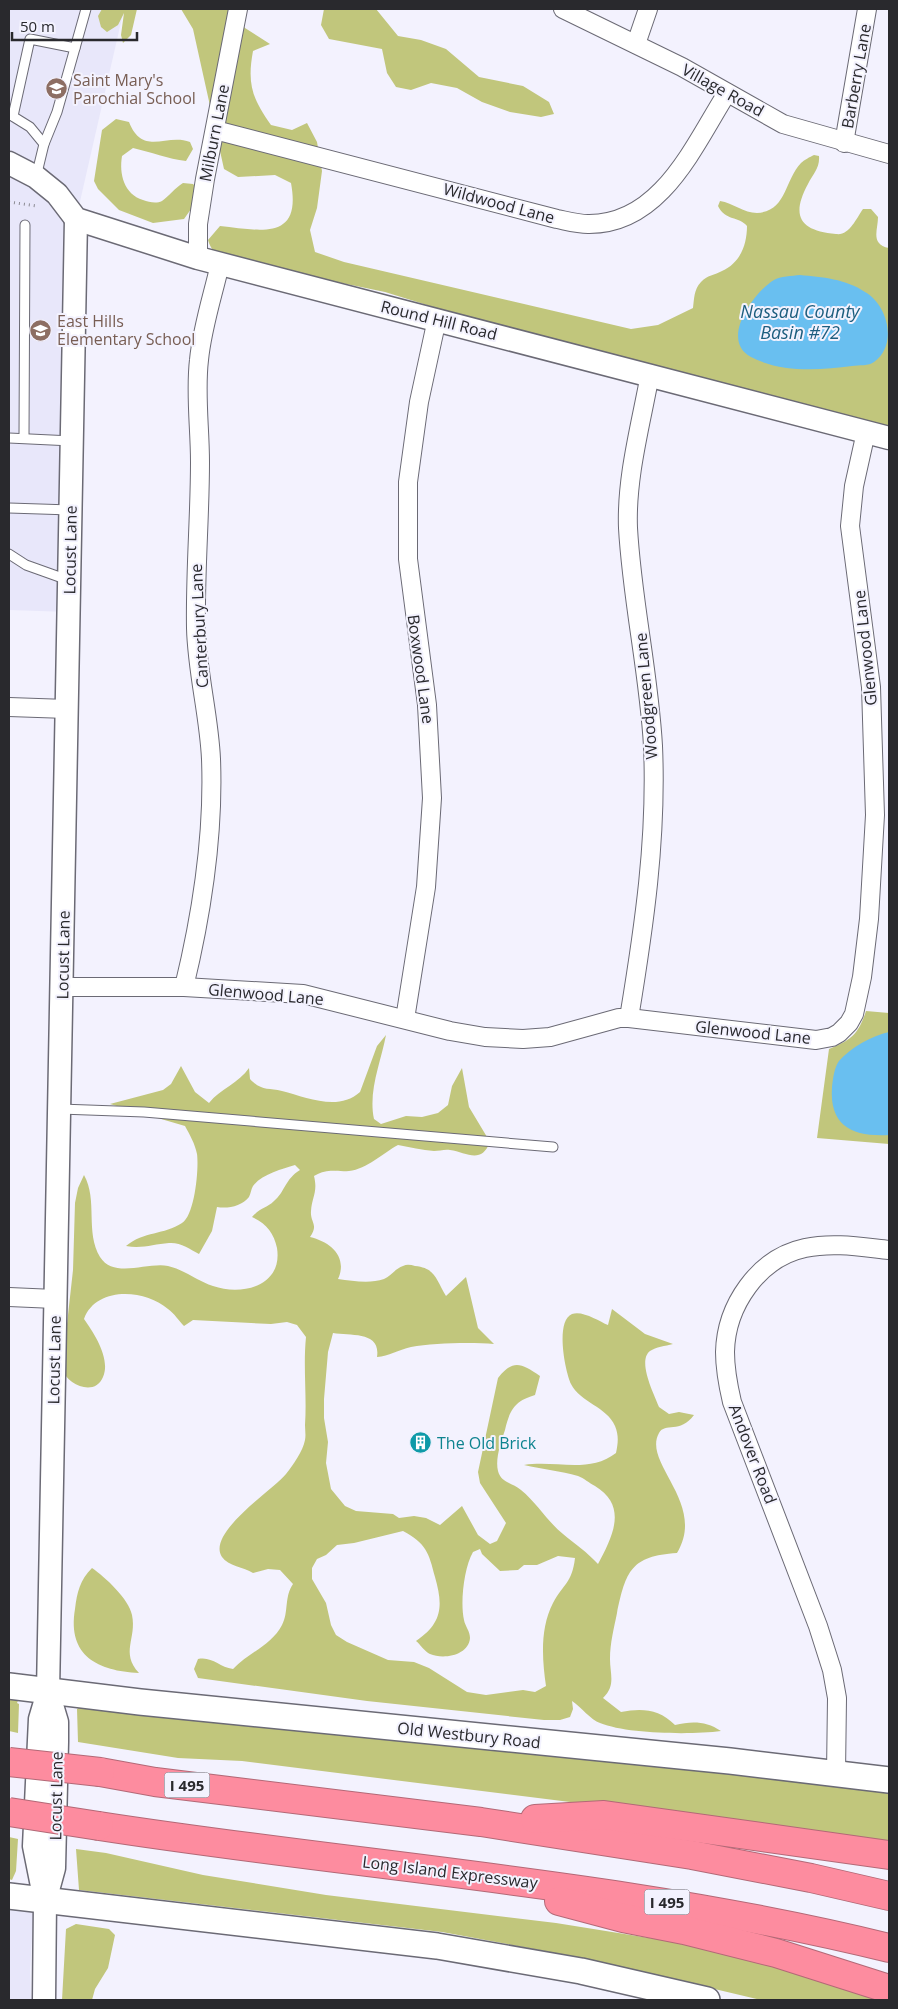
<svg xmlns="http://www.w3.org/2000/svg" width="898" height="2009" viewBox="0 0 898 2009" font-family="'Open Sans',sans-serif">
	<rect width="100%" height="100%" fill="#f3f2fe"/>
	<g fill="#e8e7fa">
		<polygon points="9,9 124,9 76,219 69,612 9,610"/>
		<polygon points="9,1904 34,1907 30,1970 31,2000 9,2000"/>
	</g>
	<g fill="#c1c67c" fill-rule="evenodd">
		<polygon points="102,9 137,9 131,35 123,43 121,35 124,13 118,25 107,32 101,27 98,16"/>
		<path d="M181,9H229L245,28L270,44L253,51C247,84 252,98 271,125L292,130L307,123L317,142L322,171L317,208L310,230L315,252L344,262L631,329L658,325L693,308C694,299 694,289 701,282C707,275 715,275 722,271C740,263 747,245 747,226C739,216 725,221 718,206L720,201C733,203 744,213 757,213C787,211 784,181 801,163C804,160 810,157 814,155L819,156C820,168 813,174 808,184C790,217 801,231 836,234C849,236 856,219 863,209H871L878,217C878,230 870,244 889,248V438L650,374L385,292L236,261C223,257 212,255 208,240L220,226C259,230 302,242 291,183L275,175L238,177L224,169L193,29Z"/>
		<polygon points="324,9 376,9 398,36 421,40 446,49 479,77 523,86 549,102 554,114 541,117 510,112 482,102 457,88 431,83 411,90 396,87 387,73 382,49 329,39 321,25"/>
		<path d="M116,119L129,122C143,157 166,133 190,142L193,149L186,161C168,159 151,152 133,148L122,156C119,174 124,194 143,200C149,202 156,204 162,201C169,196 175,188 183,183L193,184L198,189L196,202L184,219L153,223L119,210L98,189L94,181L102,130Z"/>
		<path d="M866,1011L889,1013V1144L817,1138L829,1049C851,1040 858,1035 866,1011Z"/>
		<path d="M386,1035C381,1062 368,1091 374,1119L381,1124L406,1116L422,1117L438,1113L448,1105L452,1086L462,1068L469,1107L490,1142C481,1165 466,1152 450,1150C445,1149 439,1151 434,1151C422,1150 410,1147 398,1145C383,1153 367,1169 349,1171C334,1172 329,1168 314,1176C318,1192 312,1197 311,1211C310,1223 319,1224 310,1237C331,1242 348,1257 338,1279C353,1281 370,1284 384,1279C391,1276 396,1268 403,1266C407,1264 411,1265 415,1266C436,1268 436,1280 446,1296L466,1277L478,1328L494,1344C471,1342 433,1343 411,1347C398,1350 389,1356 377,1357C381,1331 351,1336 333,1333L328,1352L324,1399V1418L328,1442L326,1463L331,1489L345,1506L356,1511L393,1514L399,1518L414,1516L426,1518L440,1525L462,1506L478,1535L490,1544L497,1541L506,1523L480,1483L478,1472L498,1378C513,1359 521,1363 540,1376L535,1395C515,1401 510,1409 505,1430C501,1442 495,1459 498,1471C501,1483 513,1483 521,1490C537,1503 547,1521 563,1534C575,1544 587,1552 598,1564C613,1536 628,1506 595,1486C589,1483 584,1478 578,1476C561,1471 542,1469 524,1465C556,1460 589,1474 616,1453C618,1443 619,1436 615,1426C607,1407 580,1402 571,1384C565,1371 555,1321 572,1314C582,1310 599,1321 608,1325L612,1309L645,1334L673,1344C665,1346 656,1347 650,1351C637,1361 654,1394 659,1407L669,1414L679,1412L694,1415C680,1434 665,1422 659,1433C642,1463 707,1503 677,1553C631,1556 626,1571 617,1613C614,1628 610,1643 610,1659C610,1674 616,1686 603,1698L621,1712C642,1708 659,1709 675,1725C692,1721 706,1721 721,1731C691,1735 627,1734 600,1723C591,1720 581,1707 572,1701L573,1709L570,1717L560,1720H544L367,1701L198,1678L194,1669L198,1659C212,1656 219,1667 233,1669C248,1653 272,1645 282,1625C289,1612 284,1597 293,1584L280,1570L268,1569L253,1573C244,1567 228,1566 222,1557C206,1533 273,1490 286,1474C293,1465 303,1451 305,1440C306,1435 305,1430 305,1425C307,1396 303,1366 306,1337L297,1325L287,1322L271,1324L193,1320L184,1326C179,1321 174,1313 168,1309C145,1289 96,1286 84,1319C94,1333 111,1359 103,1377C95,1397 67,1385 62,1369L73,1270L75,1203L78,1188L84,1175C98,1200 85,1232 100,1257C114,1279 147,1262 168,1266C185,1270 197,1281 213,1286C242,1296 283,1286 277,1248C274,1233 266,1223 252,1217C261,1207 267,1208 274,1201C285,1192 285,1179 300,1170L295,1165C282,1169 262,1174 253,1186C251,1189 251,1193 249,1197C242,1206 228,1209 217,1207L212,1231L199,1254C190,1249 180,1242 169,1243C154,1244 142,1249 126,1246C144,1231 164,1235 182,1223C195,1215 199,1168 197,1154C195,1144 190,1135 185,1126L110,1104L163,1090L171,1084L181,1066L195,1092L209,1103C220,1089 239,1083 249,1068L250,1079C261,1091 268,1088 282,1091C306,1097 338,1112 360,1092L377,1046ZM403,1531C426,1543 429,1553 435,1577C443,1605 443,1623 416,1641C420,1644 425,1652 430,1654C444,1660 469,1655 470,1638C470,1631 465,1626 464,1620C460,1603 464,1567 473,1552L480,1549L482,1554L500,1571L518,1570L524,1565H537L558,1556L575,1558C572,1583 564,1583 553,1603C540,1628 542,1659 546,1686L535,1692L523,1690L486,1695L467,1692L429,1668L414,1662L388,1660L347,1642L336,1635L331,1625L326,1603L312,1579V1568L317,1559L326,1555L337,1545L354,1543Z"/>
		<path d="M92,1568C105,1577 129,1599 132,1615C137,1639 120,1652 139,1673C98,1671 67,1656 75,1609C77,1592 80,1580 92,1568Z"/>
		<polygon points="9,1696 19,1698 17,1703 19,1704 18,1733 9,1731"/>
		<polygon points="85,1703 889,1790 889,1842 242,1761 178,1758 78,1742 77,1709"/>
		<polygon points="9,1837 18,1839 16,1871 12,1880 9,1879"/>
		<polygon points="76,1849 106,1853 203,1875 326,1895 556,1923 693,1945 834,1982 889,2000 761,2000 588,1959 442,1932 79,1890"/>
		<polygon points="76,1924 109,1929 115,1935 108,1968 95,1989 92,2000 62,2000 66,1929"/>
	</g>
	<g fill="#69bff0">
		<path d="M800,275C822,277 846,279 865,292C888,305 898,345 874,362C869,366 859,365 852,366C820,370 781,373 751,357C719,340 754,292 774,280C780,276 792,276 800,275Z"/>
		<path d="M889,1032V1135C854,1137 829,1127 832,1087C833,1079 834,1068 839,1061C851,1047 872,1036 889,1032Z"/>
	</g>
	<g fill="none" stroke-linecap="round" stroke-linejoin="round">
		<defs>
			<g id="service">
				<polyline points="9,114 30,127 44,144"/>
				<polyline points="13,116 30,39 75,48"/>
				<polyline points="36,177 44,144 57,112 86,9"/>
				<polyline points="9,438 72,441"/>
				<polyline points="24,438 25,225"/>
				<polyline points="9,508 71,510"/>
				<polyline points="9,554 26,565 68,580"/>
				<polyline points="60,1109 144,1112 553,1147"/>
			</g>
			<g id="minor">
				<polyline points="563,9 682,67 783,124 889,154"/>
				<polyline points="636,44 648,9"/>
				<path d="M215,130L557,219C567,221 578,224 588,224C661,225 694,145 727,93"/>
				<polyline points="844,143 867,9"/>
				<polyline points="198,258 198,224 205,179 238,9"/>
				<polyline points="9,707 67,709"/>
				<polyline points="63,987 184,987 303,994 450,1031 485,1037 523,1039 550,1037 619,1018 629,1018 816,1040 832,1037 839,1033 849,1023 854,1014 862,977 869,919 875,815 871,687 850,526 854,486 866,432"/>
				<path d="M184,987C202,913 214,836 211,759C209,715 197,672 196,628C195,572 200,517 200,462C200,428 195,393 199,360C202,328 213,295 220,264"/>
				<path d="M629,1018C644,927 657,839 653,746C649,673 632,601 628,528C626,477 641,424 650,374"/>
				<polyline points="405,1019 426,887 432,798 427,705 408,559 408,482 419,402 437,319"/>
				<polyline points="9,1297 55,1299"/>
				<path d="M836,1773L837,1698L832,1670L818,1626L732,1402C728,1385 725,1370 725,1352C726,1306 758,1258 805,1248C833,1242 861,1247 889,1250"/>
			</g>
			<g id="tertiary">
				<polyline points="9,163 36,177 57,194 76,219 198,258 889,438"/>
				<polyline points="45,1901 34,1846 40,1719 48,1692 76,219"/>
				<polyline points="44,2000 45,1901 54,1868 57,1742 57,1722 48,1692"/>
			</g>
			<g id="secondary">
				<polyline points="9,1686 140,1702 730,1761 889,1780"/>
				<polyline points="9,1896 437,1946 581,1971 707,2000"/>
			</g>
			<g id="motorway">
				<polyline points="100,1772 155,1782 481,1822 692,1855 811,1878 889,1896"/>
				<polyline points="535,1819 604,1815 889,1855"/>
				<path d="M99,1826C363,1867 630,1884 889,1948"/>
				<polyline points="559,1901 623,1918 684,1930 776,1953 889,1989"/>
			</g>
		</defs>
		<use href="#service" stroke="#6b6a75" stroke-width="11"/>
		<use href="#minor" stroke="#6b6a75" stroke-width="20"/>
		<use href="#tertiary" stroke="#6b6a75" stroke-width="25"/>
		<use href="#secondary" stroke="#6b6a75" stroke-width="28"/>
		<use href="#motorway" stroke="#b36977" stroke-width="30"/>
		<polyline stroke="#8b8a92" stroke-width="3" stroke-dasharray="1 4" stroke-linecap="butt" points="9,202 37,206"/>
		<use href="#service" stroke="#fff" stroke-width="9"/>
		<use href="#minor" stroke="#fff" stroke-width="18"/>
		<use href="#tertiary" stroke="#fff" stroke-width="22"/>
		<use href="#secondary" stroke="#fff" stroke-width="25"/>
		<use href="#motorway" stroke="#fd8c9f" stroke-width="28"/>
		<defs>
			<g id="motorway-bridge">
				<polyline points="9,1762 100,1772"/>
				<polyline points="9,1812 99,1826"/>
			</g>
		</defs>
		<use href="#motorway-bridge" stroke="#b36977" stroke-width="30" stroke-linecap="butt"/>
		<use href="#motorway-bridge" stroke="#fd8c9f" stroke-width="28"/>
	</g>
	<defs>
		<symbol id="school-disc" viewBox="-11 -11 22 22"><circle r="9.5" fill="#8d6e63" stroke="#f3f2fe"/><path d="M0-5L7-2L0 1L-7-2ZM-4 1L0 2.5L4 1V4Q0 6-4 4Z" fill="#fff"/></symbol>
		<symbol id="building-disc" viewBox="-11 -11 22 22"><circle r="9.5" fill="#0f9aa8" stroke="#f3f2fe"/><path d="M-4-6H4V6H1V3H-1V6H-4ZM-2.5-4.3h1.7v1.8h-1.7ZM.8-4.3h1.7v1.8H.8ZM-2.5-1h1.7V.8h-1.7ZM.8-1h1.7V.8H.8Z" fill="#fff"/></symbol>
	</defs>
	<g fill-rule="evenodd">
		<use href="#school-disc" x="44" y="76" width="25" height="25"/>
		<use href="#school-disc" x="28" y="318" width="25" height="25"/>
		<use href="#building-disc" x="408" y="1430" width="25" height="25"/>
	</g>
	<g text-anchor="middle" dominant-baseline="central" stroke-width="4" stroke-linejoin="round" paint-order="stroke">
		<g fill="#f3f2fe" stroke="#66656c" stroke-width="1">
			<rect x="164.5" y="1772.5" width="45" height="25" rx="4"/>
			<rect x="644.5" y="1889.5" width="45" height="25" rx="4"/>
		</g>
		<g font-size="15" font-weight="bold" fill="#29292d">
			<text x="187" y="1785">I 495</text>
			<text x="667" y="1902">I 495</text>
		</g>
		<g font-size="16" fill="#29292d" stroke="#f3f2fe">
			<text transform="translate(856 76) rotate(-80)">Barberry Lane</text>
			<text transform="translate(723 90) rotate(29)">Village Road</text>
			<text transform="translate(214 133) rotate(-79)">Milburn Lane</text>
			<text transform="translate(499 203) rotate(15)">Wildwood Lane</text>
			<text transform="translate(439 320) rotate(14)">Round Hill Road</text>
			<text transform="translate(70 550) rotate(-89)">Locust Lane</text>
			<text transform="translate(199 626) rotate(-93)">Canterbury Lane</text>
			<text transform="translate(865 648) rotate(-96)">Glenwood Lane</text>
			<text transform="translate(421 669) rotate(82)">Boxwood Lane</text>
			<text transform="translate(646 696) rotate(-95)">Woodgreen Lane</text>
			<text transform="translate(63 955) rotate(-89)">Locust Lane</text>
			<text transform="translate(266 994) rotate(5)">Glenwood Lane</text>
			<text transform="translate(753 1032) rotate(6)">Glenwood Lane</text>
			<text transform="translate(54 1360) rotate(-89)">Locust Lane</text>
			<text transform="translate(753 1454) rotate(69)">Andover Road</text>
			<text transform="translate(469 1735) rotate(6)">Old Westbury Road</text>
			<text transform="translate(56 1796) rotate(-89)">Locust Lane</text>
			<text transform="translate(450 1872) rotate(7)">Long Island Expressway</text>
		</g>
		<g font-size="16" fill="#785e54" stroke="#f3f2fe" text-anchor="start">
			<text x="73" y="80">Saint Mary's<tspan x="73" dy="18">Parochial School</tspan></text>
			<text x="57" y="321">East Hills<tspan x="57" dy="18">Elementary School</tspan></text>
		</g>
		<g font-size="16" fill="#0d838f" stroke="#f3f2fe" text-anchor="start">
			<text x="437" y="1443">The Old Brick</text>
		</g>
		<g font-size="18" font-style="italic" fill="#1d5e7f" stroke="#f3f2fe">
			<text x="800" y="311">Nassau County<tspan x="800" dy="21">Basin #72</tspan></text>
		</g>
	</g>
	<rect width="898" height="2009" fill="none" stroke="#29292d" stroke-width="20"/>
	<path d="M12 32v8h125v-8" fill="none" stroke="#29292d" stroke-width="2.5"/>
	<text x="20" y="32" font-size="15" fill="#29292d" stroke="#f3f2fe" stroke-width="4" paint-order="stroke">50 m</text>
</svg>
